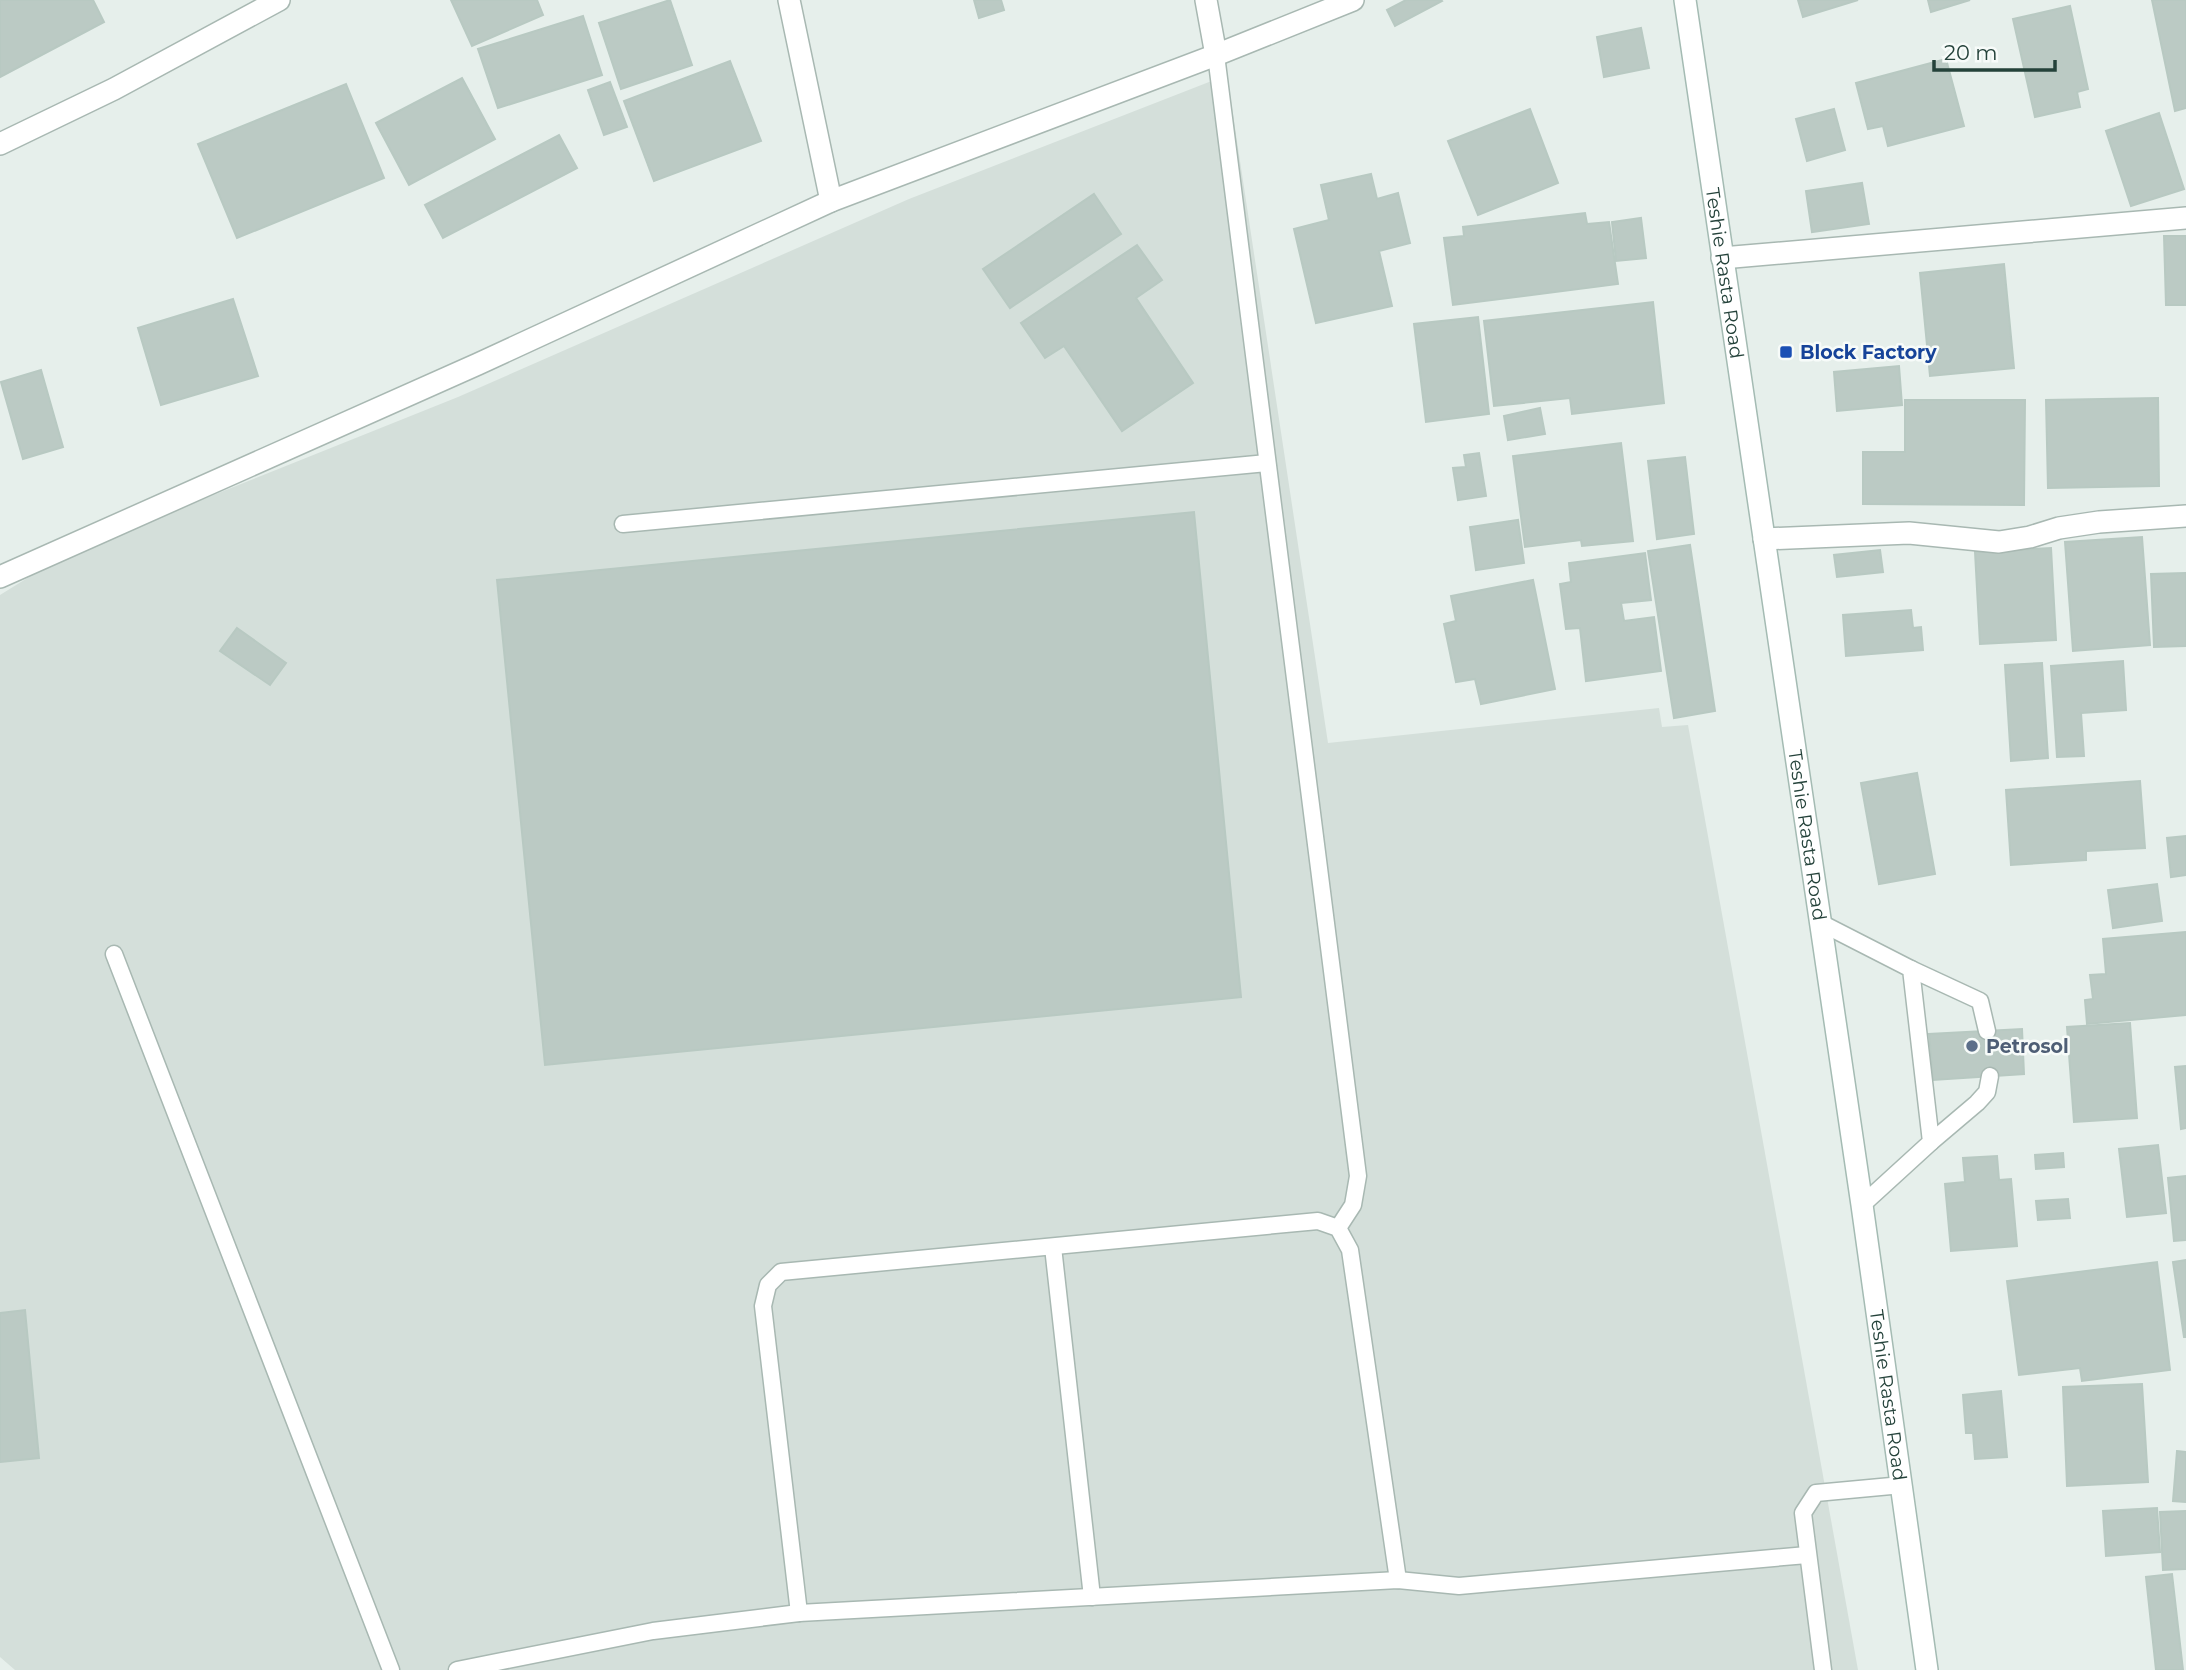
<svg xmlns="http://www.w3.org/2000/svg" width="2186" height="1670" viewBox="0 0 2186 1670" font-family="Montserrat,sans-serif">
	<rect width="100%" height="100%" fill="#e6efeb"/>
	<polygon fill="#d4dfda" points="1227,75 1328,743 1659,708 1662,727 1688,725 1858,1670 15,1670 0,1657 0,595 66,554 458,397 909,199"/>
	<g fill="#bbcac4" stroke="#b8c9c2" stroke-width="2">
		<polygon points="0,0 93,0 104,22 0,77"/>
		<polygon points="451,0 537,0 543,15 472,46"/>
		<polygon points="670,0 692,65 621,89 599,23"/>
		<polygon points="974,0 1001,0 1004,10 979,18"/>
		<polygon points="1406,0 1441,0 1442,1 1395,26 1387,10"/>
		<polygon points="1798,0 1858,0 1803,17"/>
		<polygon points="1928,0 1970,0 1931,12"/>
		<polygon points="2152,0 2186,0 2186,108 2175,111"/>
		<polygon points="2070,6 2088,89 2077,92 2080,107 2035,117 2013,19"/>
		<polygon points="583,16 602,75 498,108 478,49"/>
		<polygon points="1641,28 1649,68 1604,77 1597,37"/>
		<polygon points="1946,59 1964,126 1888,146 1883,126 1868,129 1856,83"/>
		<polygon points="730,61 761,141 654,181 624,101"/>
		<polygon points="462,78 495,139 409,185 376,123"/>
		<polygon points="610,82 627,127 604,135 588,90"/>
		<polygon points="346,84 384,178 237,238 198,144"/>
		<polygon points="1530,109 1558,183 1478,215 1448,141"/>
		<polygon points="1834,109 1845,150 1807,161 1796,119"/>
		<polygon points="2159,113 2184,189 2131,206 2106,131"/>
		<polygon points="559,135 577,168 443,238 425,205"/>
		<polygon points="1371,174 1377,199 1398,193 1410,243 1379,251 1392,306 1316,323 1294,229 1329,220 1321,185"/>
		<polygon points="1862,183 1869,224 1812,232 1806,191"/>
		<polygon points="1094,194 1121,234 1010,308 983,269"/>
		<polygon points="1585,213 1587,224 1609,222 1618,284 1453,305 1444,238 1464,236 1463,227"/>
		<polygon points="1641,218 1646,258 1616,261 1612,222"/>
		<polygon points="2164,236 2186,236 2186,305 2166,305"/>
		<polygon points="1137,245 1162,280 1136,298 1193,383 1122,431 1064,346 1045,358 1021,323"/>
		<polygon points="2004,264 2014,368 1930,376 1920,273"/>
		<polygon points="233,299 258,376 161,405 138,328"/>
		<polygon points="1653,302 1664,403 1572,414 1570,398 1494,406 1484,321"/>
		<polygon points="1478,317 1489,414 1426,422 1414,324"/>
		<polygon points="1899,366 1902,405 1837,411 1834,372"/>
		<polygon points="41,370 63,447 23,459 1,382"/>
		<polygon points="2158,398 2159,486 2048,488 2046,400"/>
		<polygon points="1905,400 2025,400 2024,505 1863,504 1863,452 1905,452"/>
		<polygon points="1540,408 1545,434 1508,440 1504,416"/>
		<polygon points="1621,443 1633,541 1582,546 1581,540 1525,547 1513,456"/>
		<polygon points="1479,453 1486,496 1458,500 1453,468 1466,467 1464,455"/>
		<polygon points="1685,457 1694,534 1657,539 1648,461"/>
		<polygon points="1194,512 1241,997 545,1065 497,580"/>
		<polygon points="1518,520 1524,563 1476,570 1470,527"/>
		<polygon points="2142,537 2150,645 2073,651 2065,542"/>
		<polygon points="1690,545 1715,711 1674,718 1648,551"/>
		<polygon points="2051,548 2056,640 1980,644 1975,552"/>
		<polygon points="1880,550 1883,572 1837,577 1834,555"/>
		<polygon points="1645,553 1651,600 1621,603 1624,621 1654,617 1661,671 1586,681 1580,628 1566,629 1560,584 1571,582 1569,563"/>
		<polygon points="2186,573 2186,646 2154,647 2151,574"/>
		<polygon points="1533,580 1555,689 1481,704 1475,679 1456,682 1444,624 1456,621 1451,596"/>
		<polygon points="1911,610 1913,628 1921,627 1923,650 1846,656 1843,615"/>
		<polygon points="237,628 286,663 270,685 220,651"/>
		<polygon points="2123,661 2126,710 2081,713 2084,756 2057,757 2051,666"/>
		<polygon points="2042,663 2048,758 2011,761 2005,665"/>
		<polygon points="1917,773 1935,874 1879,884 1861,783"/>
		<polygon points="2140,781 2145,848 2086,851 2086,860 2011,865 2006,790"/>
		<polygon points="2186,836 2186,875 2171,877 2167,838"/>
		<polygon points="2157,884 2162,921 2113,928 2108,890"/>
		<polygon points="2186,932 2186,1015 2087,1024 2085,1000 2093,999 2090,975 2106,974 2103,939"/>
		<polygon points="2130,1023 2137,1118 2074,1122 2067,1027"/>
		<polygon points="2022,1029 2024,1074 1933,1080 1929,1034"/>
		<polygon points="2186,1066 2186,1128 2181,1129 2175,1067"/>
		<polygon points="2158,1145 2166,1213 2127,1217 2119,1149"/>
		<polygon points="2063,1153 2064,1167 2036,1169 2035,1155"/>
		<polygon points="1997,1156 1999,1180 2011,1179 2017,1246 1951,1251 1945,1184 1965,1182 1963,1158"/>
		<polygon points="2186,1176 2186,1240 2174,1241 2168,1178"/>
		<polygon points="2068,1199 2070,1218 2038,1220 2036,1201"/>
		<polygon points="2186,1260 2186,1337 2184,1337 2173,1262"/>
		<polygon points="2157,1262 2170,1370 2082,1381 2080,1368 2019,1375 2007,1281"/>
		<polygon points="25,1310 39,1458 0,1462 0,1313"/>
		<polygon points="2142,1384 2148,1482 2067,1486 2063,1387"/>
		<polygon points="2001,1391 2007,1457 1975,1459 1973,1433 1966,1433 1963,1395"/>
		<polygon points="2177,1451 2186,1452 2186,1502 2173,1501"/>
		<polygon points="2157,1508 2160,1552 2106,1556 2103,1511"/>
		<polygon points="2186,1511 2186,1569 2163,1570 2160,1512"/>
		<polygon points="2172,1574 2183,1670 2156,1670 2146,1577"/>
	</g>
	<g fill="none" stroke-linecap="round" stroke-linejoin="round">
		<defs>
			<g id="lane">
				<polyline points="1216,55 1358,1176 1353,1205 1338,1228"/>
				<polyline points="623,524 1267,463"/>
				<polyline points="1821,923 1911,969 1931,1142 1862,1205"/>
				<polyline points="114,954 391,1670"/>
				<polyline points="1911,969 1980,1001 1987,1031"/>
				<polyline points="1931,1142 1977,1103 1987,1092 1990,1076"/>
				<polyline points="1053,1247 1092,1597"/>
				<polyline points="799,1613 763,1306 768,1285 781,1272 1318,1221 1338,1228 1350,1250 1398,1580"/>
				<polyline points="457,1670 653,1631 799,1613 1398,1580 1459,1586 1807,1555"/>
				<polyline points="1823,1670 1803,1513 1816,1493 1902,1485"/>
			</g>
			<g id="street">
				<polyline points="789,0 831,201"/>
				<polyline points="1206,0 1216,55"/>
				<polyline points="0,144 114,89 279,0"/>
				<polyline points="1722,258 2186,218"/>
				<polyline points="1764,539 1909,533 1999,542 2030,537 2059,528 2099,522 2186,516"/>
				<polyline points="0,577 478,364 831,201 1216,55 1353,0"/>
			</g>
			<g id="secondary">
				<path id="s1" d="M1685,0L1862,1205L1927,1670"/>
			</g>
		</defs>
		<use href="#lane" stroke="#a8b8b2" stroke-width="19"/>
		<use href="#street" stroke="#a8b8b2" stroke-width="24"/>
		<use href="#secondary" stroke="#a4bbb3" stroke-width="24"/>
		<use href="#lane" stroke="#fff" stroke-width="16"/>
		<use href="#street" stroke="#fff" stroke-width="21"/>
		<use href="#secondary" stroke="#fff" stroke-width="21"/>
	</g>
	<rect fill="#1a4fb4" stroke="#f7fbf9" stroke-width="2.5" x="1779" y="345" width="14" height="14" rx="3.5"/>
	<circle fill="#5c6f8a" stroke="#f7fbf9" stroke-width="2.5" cx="1972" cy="1046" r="7"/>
	<g text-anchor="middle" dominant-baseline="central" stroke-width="5" stroke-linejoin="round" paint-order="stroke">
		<g font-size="19" fill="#24423a" stroke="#f7fbf9">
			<text stroke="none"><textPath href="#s1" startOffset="276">Teshie Rasta Road</textPath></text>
			<text stroke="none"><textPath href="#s1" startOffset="844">Teshie Rasta Road</textPath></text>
			<text stroke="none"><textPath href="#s1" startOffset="1410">Teshie Rasta Road</textPath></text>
		</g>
		<g font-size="19" font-weight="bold" fill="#164399" stroke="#f7fbf9" text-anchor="start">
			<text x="1800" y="352">Block Factory</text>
		</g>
		<g font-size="19" font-weight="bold" fill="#4e5e75" stroke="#f7fbf9" text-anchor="start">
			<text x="1986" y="1046">Petrosol</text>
		</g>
	</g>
	<path d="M1934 60v10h121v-10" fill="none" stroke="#24423a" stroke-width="3.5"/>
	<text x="1944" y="60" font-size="21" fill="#24423a" stroke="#f7fbf9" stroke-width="5" paint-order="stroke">20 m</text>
</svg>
